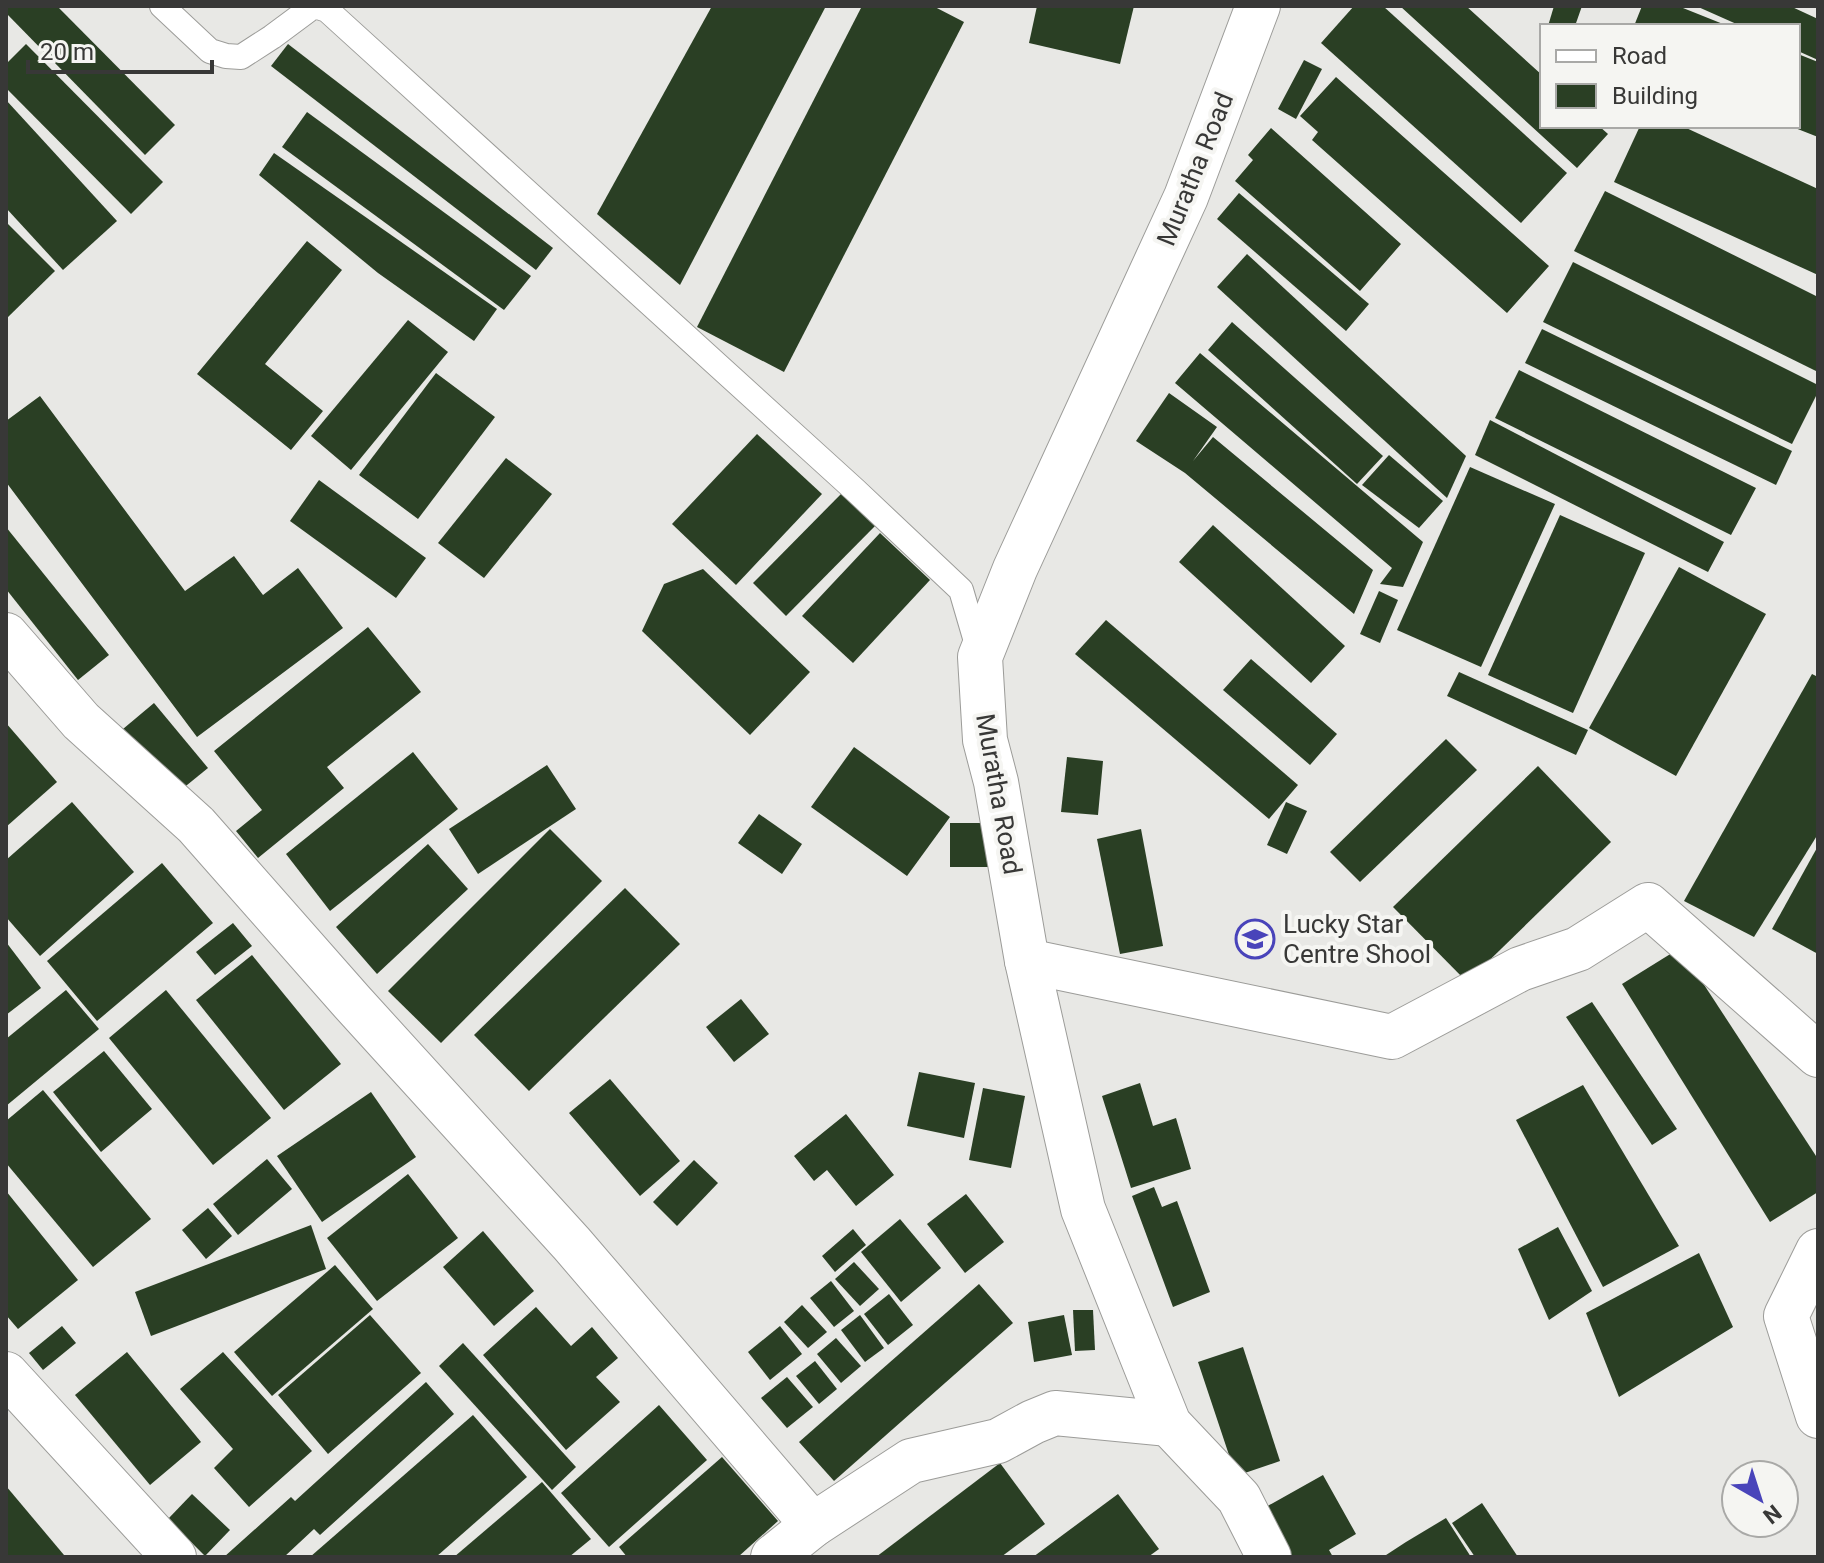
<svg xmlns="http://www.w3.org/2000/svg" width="1824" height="1563" viewBox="0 0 1824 1563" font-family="Roboto,sans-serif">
	<rect width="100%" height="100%" fill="#e8e8e5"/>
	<g fill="#2a3f24">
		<polygon points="6,6 57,6 175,125 145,155 6,13"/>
		<polygon points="712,6 826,6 680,285 597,214"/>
		<polygon points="862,6 933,6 964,22 784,372 697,327"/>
		<polygon points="1037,6 1134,6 1120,64 1029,43"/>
		<polygon points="1354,6 1383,6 1567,173 1521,223 1321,43"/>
		<polygon points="1400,6 1466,6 1542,75 1542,126 1599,126 1608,134 1577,168"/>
		<polygon points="1554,6 1582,6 1575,26 1548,26"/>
		<polygon points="1642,6 1678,6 1728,26 1634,26"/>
		<polygon points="1696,6 1790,6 1818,19 1818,60 1798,51 1798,26 1741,26"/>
		<polygon points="26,44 163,182 131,214 6,88 6,64"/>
		<polygon points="288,44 553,248 536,270 271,66"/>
		<polygon points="1798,54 1818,62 1818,137 1790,126 1798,126"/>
		<polygon points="1304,60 1322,69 1296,119 1278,109"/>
		<polygon points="1336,77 1549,266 1507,313 1312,140 1318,132 1300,116"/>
		<polygon points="6,100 117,221 63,270 6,208"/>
		<polygon points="307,112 531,276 504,310 282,147"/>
		<polygon points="1640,126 1682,126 1818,189 1818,275 1614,182"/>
		<polygon points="1271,128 1401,244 1360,291 1235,181 1253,160 1248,155"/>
		<polygon points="274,153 497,309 474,341 378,273 259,175"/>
		<polygon points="1605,191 1818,297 1818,372 1574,251"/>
		<polygon points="1239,193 1369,304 1346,331 1217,219"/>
		<polygon points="6,222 55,271 6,319"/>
		<polygon points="307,241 342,270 265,364 323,411 291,450 197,374"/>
		<polygon points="1247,254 1466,456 1447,498 1217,287"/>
		<polygon points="1573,262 1818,385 1818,392 1792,444 1543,322"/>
		<polygon points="408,320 448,352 351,470 311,436"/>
		<polygon points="1232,322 1383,456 1357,484 1208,350"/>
		<polygon points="1542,329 1792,451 1776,485 1525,363"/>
		<polygon points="1200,353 1423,542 1403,587 1380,584 1392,568 1175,383"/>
		<polygon points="1519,370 1756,488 1731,535 1495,418"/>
		<polygon points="436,373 495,417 418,519 359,475"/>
		<polygon points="1169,393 1217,427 1193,461 1213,437 1373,570 1354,614 1185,473 1136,441"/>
		<polygon points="40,396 185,591 234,556 263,595 298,568 343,628 197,737 6,482 6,421"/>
		<polygon points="1490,420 1724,542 1708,572 1475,455"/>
		<polygon points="757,434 822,494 736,585 672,524"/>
		<polygon points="1389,455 1443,501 1419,528 1362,485"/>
		<polygon points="506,458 552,494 484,578 438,543"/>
		<polygon points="1470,467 1555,504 1481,667 1397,630"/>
		<polygon points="319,480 426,558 396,598 290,521"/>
		<polygon points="842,493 876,525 786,616 753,583"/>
		<polygon points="1560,515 1645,553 1573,713 1488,675"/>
		<polygon points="1213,525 1345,646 1311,683 1179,562"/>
		<polygon points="6,527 109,655 78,680 6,589"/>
		<polygon points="880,533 930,580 853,663 802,616"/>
		<polygon points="1679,567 1766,614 1676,776 1589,728"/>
		<polygon points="703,569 810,672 750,735 642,631 664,584"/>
		<polygon points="1379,591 1398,600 1380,643 1360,634"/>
		<polygon points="1106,620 1298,785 1269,819 1075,654"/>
		<polygon points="368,627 421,692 327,767 344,788 258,858 236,831 262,810 214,751"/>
		<polygon points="1251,659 1337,734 1310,765 1223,690"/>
		<polygon points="1459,672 1588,730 1576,755 1447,696"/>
		<polygon points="1812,674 1818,677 1818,834 1754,937 1684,901"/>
		<polygon points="154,703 208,768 176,794 123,729"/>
		<polygon points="6,723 57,782 6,827"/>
		<polygon points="1446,739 1477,770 1360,882 1330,852"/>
		<polygon points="854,747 950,817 907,876 811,807"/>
		<polygon points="413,752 458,809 330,911 286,854"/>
		<polygon points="1067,757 1103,761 1098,815 1061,812"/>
		<polygon points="547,765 576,809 478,874 449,829"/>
		<polygon points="1538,766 1611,842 1467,982 1393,907"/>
		<polygon points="72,802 134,872 40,956 6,917 6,860"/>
		<polygon points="1286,802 1307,811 1287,854 1267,845"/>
		<polygon points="759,814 802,844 782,874 738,843"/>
		<polygon points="950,823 1002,823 1003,867 950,867"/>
		<polygon points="550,829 602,881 441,1043 388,991"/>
		<polygon points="1141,829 1163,946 1120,954 1097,839"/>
		<polygon points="428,844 468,889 377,974 336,927"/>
		<polygon points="1818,846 1818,954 1772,929"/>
		<polygon points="162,863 213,923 97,1021 47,961"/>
		<polygon points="625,888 680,944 529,1091 474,1035"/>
		<polygon points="233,923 252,946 215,975 196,952"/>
		<polygon points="6,942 41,988 6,1015"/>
		<polygon points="1680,948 1818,1159 1818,1192 1770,1222 1622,984"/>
		<polygon points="252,955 341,1064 284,1110 196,1000"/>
		<polygon points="66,990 99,1029 6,1106 6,1039"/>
		<polygon points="166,990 271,1118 213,1165 109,1038"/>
		<polygon points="741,999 769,1034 734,1062 706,1027"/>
		<polygon points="1592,1002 1677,1129 1652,1145 1566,1017"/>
		<polygon points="104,1051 152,1109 101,1152 53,1092"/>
		<polygon points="919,1072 975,1083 964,1138 907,1126"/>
		<polygon points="610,1079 680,1161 640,1196 569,1113"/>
		<polygon points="1140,1083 1153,1126 1176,1118 1191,1169 1131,1188 1102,1096"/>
		<polygon points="1583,1085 1679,1246 1603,1287 1516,1120"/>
		<polygon points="983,1088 1025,1096 1011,1168 969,1160"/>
		<polygon points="43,1090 151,1219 93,1267 6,1163 6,1121"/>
		<polygon points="371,1092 416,1157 322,1222 277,1156"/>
		<polygon points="846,1114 894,1175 856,1206 827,1170 814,1181 794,1156"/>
		<polygon points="267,1159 292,1189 238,1235 213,1204"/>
		<polygon points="694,1160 718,1183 677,1226 653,1202"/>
		<polygon points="408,1174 458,1238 377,1301 327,1238"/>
		<polygon points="1154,1187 1162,1207 1177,1201 1210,1292 1173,1307 1132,1196"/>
		<polygon points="6,1191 78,1280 18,1329 6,1315"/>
		<polygon points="966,1194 1004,1242 965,1273 927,1224"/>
		<polygon points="208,1208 232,1236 206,1259 182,1230"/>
		<polygon points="900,1219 941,1268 901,1302 861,1252"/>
		<polygon points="311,1225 326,1269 151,1336 135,1292"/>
		<polygon points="1558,1227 1592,1291 1549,1320 1518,1249"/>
		<polygon points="853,1229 866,1245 835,1272 822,1256"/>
		<polygon points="483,1231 534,1291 494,1326 443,1267"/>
		<polygon points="1699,1253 1733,1327 1619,1397 1586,1313"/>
		<polygon points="854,1262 879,1289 860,1306 835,1279"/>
		<polygon points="335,1265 373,1309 272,1396 234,1352"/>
		<polygon points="831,1281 854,1311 834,1327 810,1298"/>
		<polygon points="979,1284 1013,1323 834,1481 799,1442"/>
		<polygon points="889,1294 913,1325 888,1345 864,1314"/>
		<polygon points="802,1305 827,1332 808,1348 784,1322"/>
		<polygon points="536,1307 571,1346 592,1327 618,1358 596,1377 620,1402 566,1450 483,1355"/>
		<polygon points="1073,1310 1093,1310 1095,1350 1075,1351"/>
		<polygon points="370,1315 421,1373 328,1454 278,1395"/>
		<polygon points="860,1315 884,1348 865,1362 841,1330"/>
		<polygon points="1064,1315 1072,1355 1034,1362 1028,1322"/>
		<polygon points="62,1326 76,1343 43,1370 29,1353"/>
		<polygon points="780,1326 802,1354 770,1380 748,1352"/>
		<polygon points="836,1338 861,1366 841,1383 817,1354"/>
		<polygon points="463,1343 576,1467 552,1490 439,1366"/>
		<polygon points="1243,1347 1280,1461 1236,1476 1198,1362"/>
		<polygon points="127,1352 201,1442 150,1485 75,1395"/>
		<polygon points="223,1352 312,1451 249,1507 214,1468 233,1449 180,1389"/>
		<polygon points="815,1361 837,1389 819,1404 796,1376"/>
		<polygon points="787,1377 813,1407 787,1428 761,1398"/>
		<polygon points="426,1382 454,1414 320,1535 314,1529 284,1557 224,1557 291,1497 295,1501"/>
		<polygon points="659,1405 707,1460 609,1547 561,1493"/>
		<polygon points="473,1415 527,1477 436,1557 310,1557"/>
		<polygon points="722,1457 778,1521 738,1557 627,1557 619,1547"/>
		<polygon points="1000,1463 1045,1524 1001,1557 876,1557"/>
		<polygon points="1323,1475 1356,1534 1329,1550 1333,1557 1291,1557 1264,1508"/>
		<polygon points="542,1482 591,1539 569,1557 454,1557"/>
		<polygon points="6,1486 64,1555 62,1557 9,1557 6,1554"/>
		<polygon points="192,1494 230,1530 205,1556 168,1519"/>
		<polygon points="1118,1494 1159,1549 1148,1557 1033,1557"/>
		<polygon points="1482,1503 1518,1557 1475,1557 1452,1523"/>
		<polygon points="1446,1518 1471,1557 1383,1557 1406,1542"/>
	</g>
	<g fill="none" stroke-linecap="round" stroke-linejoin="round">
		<defs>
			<polyline id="lane" points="162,6 210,51 226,56 241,57 272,37 311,8 318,7 327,10 855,490 961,590 980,655"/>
			<g id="street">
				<polyline points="1258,6 1186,197 1015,569 980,657 985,740 996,782 1027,961 1083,1209 1169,1424 1239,1498 1269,1557"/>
				<polyline points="6,635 81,721 196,825 352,1002 572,1244 813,1525"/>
				<polyline points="1027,961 1392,1037 1520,969 1578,949 1648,905 1818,1055"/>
				<polyline points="1818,1251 1786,1316 1818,1416"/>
				<polyline points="6,1374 174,1557"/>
				<polyline points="773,1557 813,1525 911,1461 998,1441 1033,1422 1055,1413 1169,1424"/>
			</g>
		</defs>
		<use href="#lane" stroke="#9c9c99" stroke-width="26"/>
		<use href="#street" stroke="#9c9c99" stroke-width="46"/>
		<use href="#lane" stroke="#fff" stroke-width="24"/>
		<use href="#street" stroke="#fff" stroke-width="44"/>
	</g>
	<defs>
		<symbol id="school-ring" viewBox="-11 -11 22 22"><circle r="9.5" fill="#f5f5f2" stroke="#4944ba" stroke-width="1.5"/><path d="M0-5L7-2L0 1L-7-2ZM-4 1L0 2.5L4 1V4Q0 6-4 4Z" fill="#4944ba"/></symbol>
	</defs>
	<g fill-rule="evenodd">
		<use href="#school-ring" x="1233" y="917" width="44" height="44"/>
	</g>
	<g text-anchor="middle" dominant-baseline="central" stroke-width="8" stroke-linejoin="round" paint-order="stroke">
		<g font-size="26" fill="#383837" stroke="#f5f5f2">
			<text transform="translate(1195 169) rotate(-68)">Muratha Road</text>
			<text transform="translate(999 794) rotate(80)">Muratha Road</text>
		</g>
		<g font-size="26" fill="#383837" stroke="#f5f5f2" text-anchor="start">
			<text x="1283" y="924">Lucky Star<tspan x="1283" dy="30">Centre Shool</tspan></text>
		</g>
	</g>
	<rect width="1824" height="1563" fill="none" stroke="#383837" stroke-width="16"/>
	<rect x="1540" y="24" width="260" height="104" fill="#f5f5f2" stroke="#a9a9a7" stroke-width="2"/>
	<rect x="1556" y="50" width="40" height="12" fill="#ffffff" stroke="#a9a9a7" stroke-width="2"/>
	<text x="1612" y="64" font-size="24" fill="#383837">Road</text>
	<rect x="1556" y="84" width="40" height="24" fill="#2a3f24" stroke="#a9a9a7" stroke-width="2"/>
	<text x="1612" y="104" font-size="24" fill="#383837">Building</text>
	<g transform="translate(1760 1499) rotate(141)"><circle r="38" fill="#f5f5f2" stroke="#a9a9a7" stroke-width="2"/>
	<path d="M0-6L14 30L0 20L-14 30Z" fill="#4944ba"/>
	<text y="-12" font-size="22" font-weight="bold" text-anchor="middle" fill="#383837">N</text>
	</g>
	<path d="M28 60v12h184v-12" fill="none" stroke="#383837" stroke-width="4"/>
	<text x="40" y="60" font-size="24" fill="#383837" stroke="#f5f5f2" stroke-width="6" paint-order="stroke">20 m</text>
</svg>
